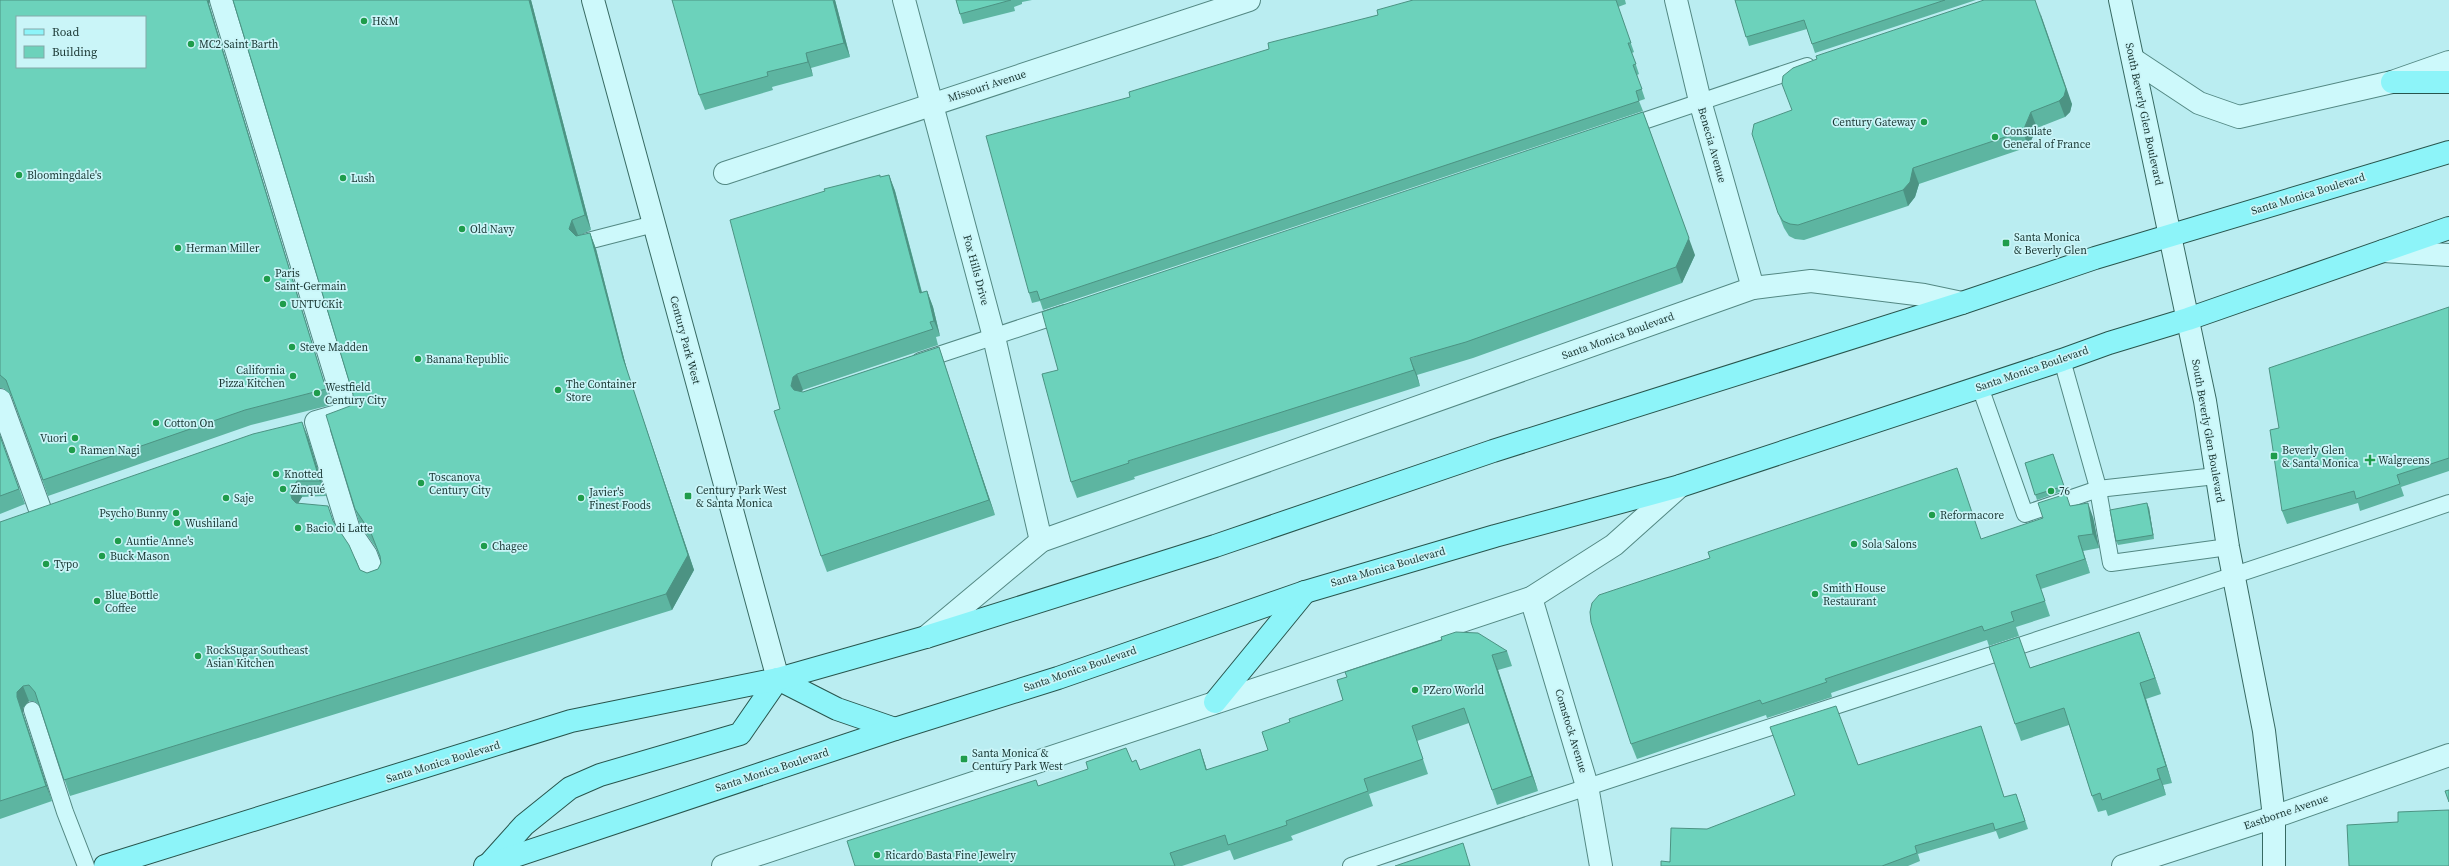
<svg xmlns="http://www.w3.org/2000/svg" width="2449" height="866" viewBox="0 0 2449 866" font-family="'Source Serif 4',serif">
	<rect width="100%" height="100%" fill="#baedf1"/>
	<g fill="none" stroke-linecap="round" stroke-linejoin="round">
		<defs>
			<g id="lane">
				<polyline points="1626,127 1807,66"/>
				<polyline points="584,242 654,224"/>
				<polyline points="2062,360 2097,484 2111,563 2228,547"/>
				<polyline points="920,361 1065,313"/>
				<polyline points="1980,387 2025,514 2098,489 2216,476"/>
				<polyline points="32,710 65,812 86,866"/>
				<path d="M1351,866C1716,742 2084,628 2449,503"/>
			</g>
			<g id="street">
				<polyline points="221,0 347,413 316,422 349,530 366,555 374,576"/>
				<polyline points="904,0 994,337 1041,541"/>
				<polyline points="1676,0 1700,101 1753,288"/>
				<polyline points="2134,60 2199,103 2239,117 2392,82 2449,62"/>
				<polyline points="725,173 1249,0"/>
				<polyline points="2383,251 2449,255"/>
				<polyline points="0,400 41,512"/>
				<polyline points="1531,598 1587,786 1601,866"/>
				<polyline points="926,637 1041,541 1753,288 1811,281 1924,295 1962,303"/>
				<polyline points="723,866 1531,598 1614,545 1680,486"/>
				<polyline points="2123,866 2274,817 2449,755"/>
			</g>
			<g id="secondary">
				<polyline points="593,0 778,679"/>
				<polyline points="2120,0 2205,401 2228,547 2264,731 2274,817 2274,866"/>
			</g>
			<g id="primary">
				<polyline points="2392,82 2449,82"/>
				<polyline points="778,679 837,709 895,729"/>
				<polyline points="1215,702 1305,592"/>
				<polyline points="489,864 524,825 570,788 600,775 740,734 778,679"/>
				<polyline points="105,866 571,721 778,679 926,637 1215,546 1493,451 1962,303 2095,258 2449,152"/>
				<polyline points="485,866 895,729 1058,678 1305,592 1495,536 1680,486 2062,360 2109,343 2188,319 2449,228"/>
			</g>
		</defs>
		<use href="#lane" stroke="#538883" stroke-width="18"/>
		<use href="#street" stroke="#538883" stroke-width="24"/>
		<use href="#secondary" stroke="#376a63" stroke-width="24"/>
		<use href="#primary" stroke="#28554d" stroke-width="24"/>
		<use href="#lane" stroke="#cdf9fb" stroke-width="16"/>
		<use href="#street" stroke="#cdf9fb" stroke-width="22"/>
		<use href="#secondary" stroke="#cdf9fb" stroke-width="22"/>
		<use href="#primary" stroke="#8df4f9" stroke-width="22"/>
	</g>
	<g fill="#5db5a1">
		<polygon points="0,0 209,4 331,405 251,425 48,496 12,396 3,388 0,388"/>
		<polygon points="233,0 531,0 591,230 578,236 590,233 596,249 628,374 694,570 672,610 70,796 40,706 34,701 29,701 23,708 23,713 52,801 0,819 0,522 308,437 326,496 302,497 298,503 334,522 360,570 367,573 378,569 381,563 380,558 376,548 360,525 355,509 350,406 353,401 353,394"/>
		<polygon points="835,0 850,57 811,68 813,76 772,87 773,90 705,110 699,95"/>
		<polygon points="956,0 1032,0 1022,2 1022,4 1014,7 1015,11 963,24 960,14"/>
		<polygon points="1413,0 1625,0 1626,4 1618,7 1634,52 1632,53 1639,74 1637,75 1645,99 1639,101 1643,111 1043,310 1040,301 1032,303 1029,293 1130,97 1378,15"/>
		<polygon points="1735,0 1976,0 1815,53 1807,29 1749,46"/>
		<polygon points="1984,0 2072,104 2070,112 2065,117 2037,128 2028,147 1919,184 1915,197 1908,206 1804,240 1795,239 1789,236 1784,228 1778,213 1792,110"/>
		<polygon points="889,175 895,191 922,292 927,291 933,307 940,336 936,337 938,345 803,390 801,392 803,392 939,347 995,515 827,572 821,556 780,409 881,177"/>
		<polygon points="1695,255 1682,283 1473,358 1417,375 1420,386 1134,477 1135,479 1077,498 1071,482"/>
		<polygon points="2449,307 2449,471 2401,487 2404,496 2360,511 2358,503 2287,524 2282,511 2279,428"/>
		<polygon points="0,436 25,504 0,514"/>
		<polygon points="2053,454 2065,490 2037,500 2025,463"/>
		<polygon points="2070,506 2093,517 2099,548 2083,551 2090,573 2041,589 2050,616 2016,627 2019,636 1989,646 1987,640 1831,693 1832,697 1767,718 1766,715 1637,759 1631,744 2043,518"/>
		<polygon points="2149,508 2154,539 2118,545 2116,541"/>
		<polygon points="2139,632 2161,694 2146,699 2172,783 2163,785 2166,795 2108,816 2106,810 2098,812 2092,796 2069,725 2021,741 2015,724 2030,668"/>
		<polygon points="1507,651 1512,666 1498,670 1538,791 1497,805 1469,723 1417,741 1428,774 1369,794 1373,806 1291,836 1293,840 1234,860 1230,850 1182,866 855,866 1038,786 1132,762 1136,760 1140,770 1200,749 1207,770 1268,750 1290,722 1343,700 1337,680"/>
		<polygon points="1984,735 2004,797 2019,802 2028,829 1999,839 1996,831 1918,854 1920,861 1908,866 1661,866 1795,795 1858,765"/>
	</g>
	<g fill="#4c9383">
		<polygon points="207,0 210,0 209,4 331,405 326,389"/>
		<polygon points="529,0 531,0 591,230 585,215"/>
		<polygon points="833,0 835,0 850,57 844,43"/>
		<polygon points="2040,12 2072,104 2070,112 2065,117 2059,101"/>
		<polygon points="806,53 811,68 813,76 808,62"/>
		<polygon points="1643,112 1695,255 1682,283 1676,267"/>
		<polygon points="2031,112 2037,128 2028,147 2023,131"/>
		<polygon points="1913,168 1919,184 1915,197 1908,206 1903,190"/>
		<polygon points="889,175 895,191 926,309 920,293"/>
		<polygon points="572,220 578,235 575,245 569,229"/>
		<polygon points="590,233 596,249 628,374 694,570 672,610 666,594 623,358"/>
		<polygon points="927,291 933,307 940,336 934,321"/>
		<polygon points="939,347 944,363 995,515 989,500"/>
		<polygon points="1410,358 1417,375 1420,386 1414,370"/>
		<polygon points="797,374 803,390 799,393 797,402 791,386 793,377"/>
		<polygon points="302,422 308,437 326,496 320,481"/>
		<polygon points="297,481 302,497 296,507 292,499 290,492"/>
		<polygon points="2088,503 2093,517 2099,548 2093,534"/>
		<polygon points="2147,503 2149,508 2154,539 2153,535"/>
		<polygon points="2078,536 2083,551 2090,573 2085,559"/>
		<polygon points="2139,632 2145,648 2161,694 2155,678"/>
		<polygon points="1492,655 1498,670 1538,791 1532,776"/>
		<polygon points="2140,683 2146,699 2172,783 2166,766"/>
		<polygon points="23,686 29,701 23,708 23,713 52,801 46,786 17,697 17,692"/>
		<polygon points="1200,749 1205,764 1211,785 1206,770"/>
		<polygon points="2157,769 2163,785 2166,795 2160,779"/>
	</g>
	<g fill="#6cd2bb" stroke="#4c9383" fill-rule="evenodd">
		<path d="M0,0H207L326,389L245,410L43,480L6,380L0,375ZM17,17H145V67H17Z"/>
		<polygon points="233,0 529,0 585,215 572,220 569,229 576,236 590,233 623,358 688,555 666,594 64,780 35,692 29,685 23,686 17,692 17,697 46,786 0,801 0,522 253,434 302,422 320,481 297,481 290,492 292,499 296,503 328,506 333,521 349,545 360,570 367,573 378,569 381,563 380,556 371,533 355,509 326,415 350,406 353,401 353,394"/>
		<polygon points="672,0 833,0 844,43 806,53 808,62 767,72 768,76 699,95"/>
		<polygon points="956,0 1011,0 960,14"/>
		<polygon points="1413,0 1616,0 1631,43 1628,43 1636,64 1633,65 1642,89 1636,91 1639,101 1040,300 1037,291 1029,293 986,136 1130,97 1129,92 1269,49 1268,43 1378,15 1377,10"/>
		<polygon points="1735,0 1945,0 1812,44 1804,20 1746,37"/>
		<polygon points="1984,0 2035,0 2066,89 2064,96 2059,101 2031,112 2023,131 1913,168 1910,182 1903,190 1798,225 1790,224 1783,221 1778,213 1752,134 1754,124 1792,110 1782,84 1783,76 1793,68 1817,59 1816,56"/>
		<polygon points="1643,112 1689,238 1676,267 1466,342 1410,358 1414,370 1128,461 1129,463 1071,482 1042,374 1058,370 1042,312"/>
		<polygon points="880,175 880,177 889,175 920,293 927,291 934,321 930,322 933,329 797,374 793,377 791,386 794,390 803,392 939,347 989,500 821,556 774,411 780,409 730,220 825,191 824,189"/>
		<polygon points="2449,307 2449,458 2397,475 2400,484 2356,499 2354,491 2282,511 2270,430 2279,428 2269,368"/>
		<polygon points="0,436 19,489 0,496"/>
		<polygon points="2053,454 2064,486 2035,495 2025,463"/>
		<polygon points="1957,468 1981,539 2043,518 2038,503 2066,494 2070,506 2088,503 2093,534 2078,536 2085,559 2036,575 2045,601 2011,612 2014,621 1984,631 1982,626 1825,679 1827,682 1762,704 1760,700 1631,744 1591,622 1590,612 1592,603 1599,595 1710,558 1708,552"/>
		<polygon points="2147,503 2153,535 2116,541 2110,510"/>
		<polygon points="1456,632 1478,633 1507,651 1492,655 1532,776 1492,790 1464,708 1412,726 1423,759 1364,779 1368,791 1286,821 1287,825 1228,845 1225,835 1170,853 1175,866 855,866 847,841 1036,780 1038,786 1088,769 1086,762 1126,748 1132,762 1136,760 1140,770 1200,749 1206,770 1268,750 1262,732 1290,722 1289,719 1343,700 1337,680 1347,677 1345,672 1442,640 1441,637"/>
		<polygon points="2139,632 2155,678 2140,683 2166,766 2157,769 2160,779 2102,800 2100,793 2092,796 2064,708 2015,724 1989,647 2019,637 2030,668"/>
		<polygon points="1836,706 1858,765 1981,726 2004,797 2016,794 2025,821 1995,830 1993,823 1915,846 1917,853 1882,866 1661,866 1661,861 1670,862 1671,828 1707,829 1795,795 1770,727"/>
		<polygon points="2449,790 2449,802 2445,791"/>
		<polygon points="2449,810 2449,866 2349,866 2347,825 2398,822 2398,812"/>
		<polygon points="1463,843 1470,866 1395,866"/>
	</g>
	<g fill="#1f9c4b" stroke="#caf5f8" stroke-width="1.5">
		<circle cx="364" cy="21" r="4"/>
		<circle cx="191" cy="44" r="4"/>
		<circle cx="1924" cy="122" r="4"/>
		<circle cx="1995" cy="137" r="4"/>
		<circle cx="19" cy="175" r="4"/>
		<circle cx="343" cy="178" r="4"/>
		<circle cx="462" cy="229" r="4"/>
		<rect x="2002" y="239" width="8" height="8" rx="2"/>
		<circle cx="178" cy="248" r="4"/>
		<circle cx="267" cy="279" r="4"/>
		<circle cx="283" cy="304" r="4"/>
		<circle cx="292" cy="347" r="4"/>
		<circle cx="418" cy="359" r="4"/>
		<circle cx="293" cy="376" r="4"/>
		<circle cx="558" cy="390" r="4"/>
		<circle cx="317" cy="393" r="4"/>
		<circle cx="156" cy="423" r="4"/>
		<circle cx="75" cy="438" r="4"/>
		<circle cx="72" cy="450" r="4"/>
		<rect x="2270" y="452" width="8" height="8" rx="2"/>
		<path d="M2368 454h4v4h4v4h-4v4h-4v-4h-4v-4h4z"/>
		<circle cx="276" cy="474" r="4"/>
		<circle cx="421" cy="483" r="4"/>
		<circle cx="283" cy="489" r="4"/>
		<circle cx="2051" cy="491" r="4"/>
		<rect x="684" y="492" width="8" height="8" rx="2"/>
		<circle cx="226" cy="498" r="4"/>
		<circle cx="581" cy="498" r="4"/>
		<circle cx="176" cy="513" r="4"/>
		<circle cx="1932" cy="515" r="4"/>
		<circle cx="177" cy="523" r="4"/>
		<circle cx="298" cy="528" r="4"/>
		<circle cx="118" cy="541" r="4"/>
		<circle cx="1854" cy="544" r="4"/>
		<circle cx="484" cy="546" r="4"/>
		<circle cx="102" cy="556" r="4"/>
		<circle cx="46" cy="564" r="4"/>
		<circle cx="1815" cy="594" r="4"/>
		<circle cx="97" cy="601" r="4"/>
		<circle cx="198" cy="656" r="4"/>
		<circle cx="1415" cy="690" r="4"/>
		<rect x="960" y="755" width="8" height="8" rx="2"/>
		<circle cx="877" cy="855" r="4"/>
	</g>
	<g text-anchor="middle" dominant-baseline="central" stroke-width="3.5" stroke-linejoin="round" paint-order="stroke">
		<g font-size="11" fill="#193632" stroke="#caf5f8" text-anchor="start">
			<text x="372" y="21">H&amp;M</text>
			<text x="199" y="44">MC2 Saint Barth</text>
			<text x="1916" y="122" text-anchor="end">Century Gateway</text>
			<text x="2003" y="131">Consulate<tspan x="2003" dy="13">General of France</tspan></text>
			<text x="27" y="175">Bloomingdale's</text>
			<text x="351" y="178">Lush</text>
			<text x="470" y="229">Old Navy</text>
			<text x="2014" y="237">Santa Monica<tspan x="2014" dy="13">&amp; Beverly Glen</tspan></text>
			<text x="186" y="248">Herman Miller</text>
			<text x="275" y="273">Paris<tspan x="275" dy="13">Saint-Germain</tspan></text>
			<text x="291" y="304">UNTUCKit</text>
			<text x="300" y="347">Steve Madden</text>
			<text x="426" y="359">Banana Republic</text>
			<text x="285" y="370" text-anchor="end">California<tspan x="285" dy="13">Pizza Kitchen</tspan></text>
			<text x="566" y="384">The Container<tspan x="566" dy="13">Store</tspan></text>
			<text x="325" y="387">Westfield<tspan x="325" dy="13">Century City</tspan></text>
			<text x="164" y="423">Cotton On</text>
			<text x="67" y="438" text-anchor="end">Vuori</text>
			<text x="80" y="450">Ramen Nagi</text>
			<text x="2282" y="450">Beverly Glen<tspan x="2282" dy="13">&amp; Santa Monica</tspan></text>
			<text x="2378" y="460">Walgreens</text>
			<text x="284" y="474">Knotted</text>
			<text x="429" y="477">Toscanova<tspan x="429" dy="13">Century City</tspan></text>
			<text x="291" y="489">Zinqué</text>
			<text x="696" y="490">Century Park West<tspan x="696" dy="13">&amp; Santa Monica</tspan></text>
			<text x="2059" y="491">76</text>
			<text x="589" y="492">Javier's<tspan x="589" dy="13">Finest Foods</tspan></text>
			<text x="234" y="498">Saje</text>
			<text x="168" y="513" text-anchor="end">Psycho Bunny</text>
			<text x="1940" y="515">Reformacore</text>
			<text x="185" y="523">Wushiland</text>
			<text x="306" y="528">Bacio di Latte</text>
			<text x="126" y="541">Auntie Anne's</text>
			<text x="1862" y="544">Sola Salons</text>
			<text x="492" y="546">Chagee</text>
			<text x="110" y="556">Buck Mason</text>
			<text x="54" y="564">Typo</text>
			<text x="1823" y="588">Smith House<tspan x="1823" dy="13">Restaurant</tspan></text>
			<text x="105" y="595">Blue Bottle<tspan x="105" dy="13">Coffee</tspan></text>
			<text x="206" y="650">RockSugar Southeast<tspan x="206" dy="13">Asian Kitchen</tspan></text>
			<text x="1423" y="690">PZero World</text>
			<text x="972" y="753">Santa Monica &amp;<tspan x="972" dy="13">Century Park West</tspan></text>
			<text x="885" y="855">Ricardo Basta Fine Jewelry</text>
		</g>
		<g font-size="11" fill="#193632" stroke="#caf5f8">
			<text transform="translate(987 86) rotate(-18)">Missouri Avenue</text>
			<text transform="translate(2144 114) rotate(78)">South Beverly Glen Boulevard</text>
			<text transform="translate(1712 145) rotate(74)">Benecia Avenue</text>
			<text transform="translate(2308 194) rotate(-17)">Santa Monica Boulevard</text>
			<text transform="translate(976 270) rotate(75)">Fox Hills Drive</text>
			<text transform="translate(1618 336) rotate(-20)">Santa Monica Boulevard</text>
			<text transform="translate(685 340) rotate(75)">Century Park West</text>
			<text transform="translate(2032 369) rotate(-19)">Santa Monica Boulevard</text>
			<text transform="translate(2208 431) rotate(80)">South Beverly Glen Boulevard</text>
			<text transform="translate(1388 567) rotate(-16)">Santa Monica Boulevard</text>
			<text transform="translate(1080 669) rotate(-19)">Santa Monica Boulevard</text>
			<text transform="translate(1571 731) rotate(73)">Comstock Avenue</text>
			<text transform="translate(443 762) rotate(-17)">Santa Monica Boulevard</text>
			<text transform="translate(772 770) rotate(-18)">Santa Monica Boulevard</text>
			<text transform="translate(2286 812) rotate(-19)">Eastborne Avenue</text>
		</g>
	</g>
	<rect x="16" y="16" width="130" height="52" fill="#caf5f8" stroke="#83a9a9"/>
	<rect x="24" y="29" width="20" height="6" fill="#8df4f9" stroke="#83a9a9"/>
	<text x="52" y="36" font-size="12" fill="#193632">Road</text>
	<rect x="24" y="46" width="20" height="12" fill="#6cd2bb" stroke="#83a9a9"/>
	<text x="52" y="56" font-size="12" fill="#193632">Building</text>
</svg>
